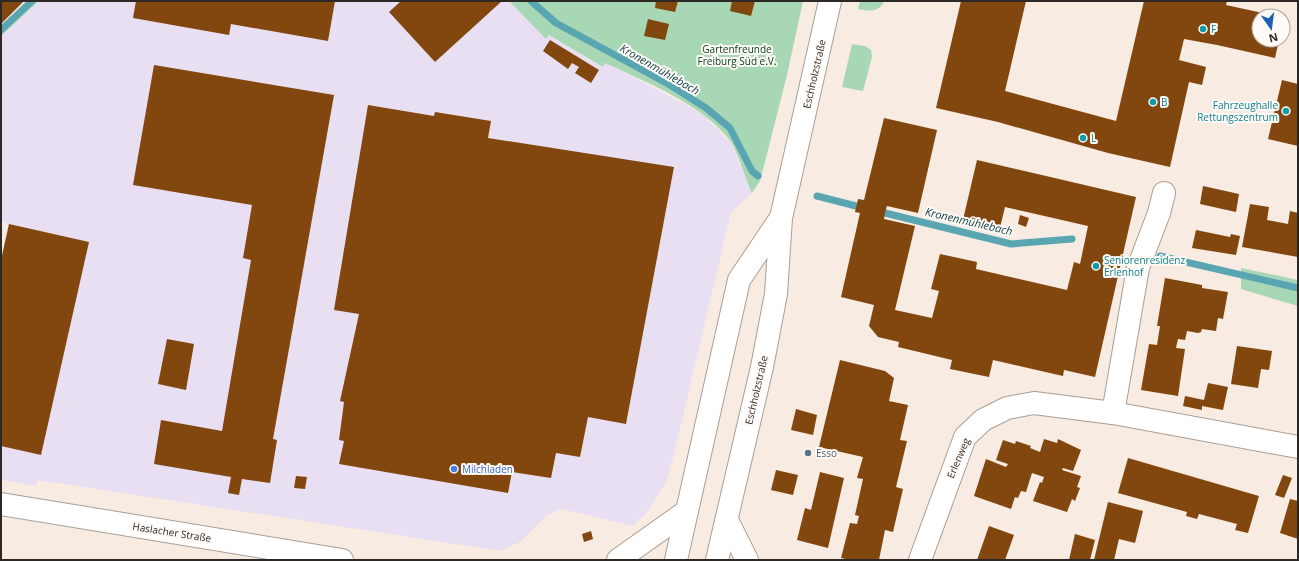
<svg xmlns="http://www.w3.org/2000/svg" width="1299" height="561" viewBox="0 0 1299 561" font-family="'Open Sans',sans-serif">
	<rect width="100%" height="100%" fill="#f7ebe2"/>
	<polygon fill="#e9dff3" points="39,1 509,1 546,38 549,35 602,67 605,63 630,75 702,114 731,143 752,193 731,212 674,454 668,478 649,510 633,526 562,509 547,515 520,542 501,551 38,480 36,486 1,480 1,260 9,224 1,221 1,36"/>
	<g fill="#a7d7b5">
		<polygon points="30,1 39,1 1,36 1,28"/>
		<path d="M509,1H803L787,75L760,181L752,193C746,180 738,153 731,142C704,105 646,82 605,63L603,67L549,35L546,39Z"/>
		<path d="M860,1H884C879,13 869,11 858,9Z"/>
		<polygon points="852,44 865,46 871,50 872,57 863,91 842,87"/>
		<polygon points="1241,268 1298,280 1298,306 1241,289"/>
	</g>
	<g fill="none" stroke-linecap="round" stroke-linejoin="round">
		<g stroke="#5aa5b2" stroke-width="7">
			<polyline points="531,1 556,23 670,85 706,108 730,128 752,171 758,176"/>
			<polyline points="1,30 32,1"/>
			<polyline points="817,196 856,206"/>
			<polyline points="885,213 1011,244 1072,239"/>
			<polyline points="1160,256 1298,288"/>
		</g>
	</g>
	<g fill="#82470e">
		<polygon points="1,1 24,1 1,24"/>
		<polygon points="136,1 335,1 328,41 231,24 229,35 133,18"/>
		<polygon points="401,1 502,1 435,62 389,12"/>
		<polygon points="656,1 678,1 675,12 655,8"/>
		<polygon points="732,1 755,1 751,16 730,11"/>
		<polygon points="961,1 1026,1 1005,91 1116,121 1144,1 1227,1 1226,5 1272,15 1259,16 1259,40 1279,40 1275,58 1217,45 1184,39 1179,60 1206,67 1202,85 1189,82 1170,167 1108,153 998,122 936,108"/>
		<polygon points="648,19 669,24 665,40 644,36"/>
		<polygon points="550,40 599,70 591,83 575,73 579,67 572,63 568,69 543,51"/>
		<polygon points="154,65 334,95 273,439 277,440 270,483 242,479 239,495 228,493 231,477 154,464 161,420 222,431 251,260 243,258 252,205 133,185"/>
		<polygon points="1282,80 1298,84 1298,146 1268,139"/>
		<polygon points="368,105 434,116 435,112 491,121 488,138 674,167 626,424 588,417 580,457 556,453 551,478 512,472 508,493 339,464 344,441 339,440 344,402 340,401 359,314 334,310"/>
		<polygon points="884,118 937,130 918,213 887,206 885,213 884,219 915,226 895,310 932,318 939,291 931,289 940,254 977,262 976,269 1067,290 1074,262 1080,264 1088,226 1005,207 999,232 962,224 977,160 1136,197 1095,377 1064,370 1063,376 993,360 989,377 950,369 952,360 898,347 899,342 878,337 869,326 874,305 841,297 860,213 855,212 858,199 864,200"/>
		<polygon points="1203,186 1239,194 1236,212 1200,204"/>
		<polygon points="1250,204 1269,207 1267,220 1288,224 1290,211 1298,213 1298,257 1242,247"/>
		<polygon points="1020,215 1029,218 1026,227 1018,224"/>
		<polygon points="9,224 89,242 41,455 1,446 1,260"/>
		<polygon points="1196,230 1230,237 1231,234 1240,236 1236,255 1192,248"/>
		<polygon points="1165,278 1202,285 1202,288 1228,292 1223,319 1218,318 1216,331 1202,329 1201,332 1198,333 1187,331 1185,340 1178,339 1176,348 1185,349 1178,396 1141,390 1149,344 1157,345 1160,326 1157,326"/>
		<polygon points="167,339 194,344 186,390 158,384"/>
		<polygon points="1237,346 1272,351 1269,370 1261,369 1258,388 1231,384"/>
		<polygon points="840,360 885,371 894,378 889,401 908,405 900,440 907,441 896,487 903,489 893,532 885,530 879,560 850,560 841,558 850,523 857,524 859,516 855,515 863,479 857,478 863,457 819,447"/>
		<polygon points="1208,383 1228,387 1223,410 1202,406 1202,410 1183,406 1185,396 1204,400"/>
		<polygon points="796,409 817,415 813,435 791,430"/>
		<polygon points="1044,439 1057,443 1058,439 1081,450 1073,471 1063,468 1062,470 1081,476 1077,487 1080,488 1075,501 1072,499 1067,512 1033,501 1040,482 1042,483 1044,477 1032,473 1026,492 1021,491 1018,498 1015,497 1011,509 974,496 986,459 1006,467 1008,464 996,460 1003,440 1015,444 1016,441 1031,446 1030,448 1040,452"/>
		<polygon points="1128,458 1259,496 1248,533 1235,530 1237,524 1199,514 1197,519 1186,516 1187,512 1118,493"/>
		<polygon points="776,470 798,475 793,495 771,490"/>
		<polygon points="820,472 844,478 828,548 797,540 805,508 811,510"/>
		<polygon points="1283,475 1292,478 1284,498 1275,495"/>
		<polygon points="296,476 307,477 305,489 294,488"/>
		<polygon points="1290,499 1298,501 1298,539 1280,533"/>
		<polygon points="1108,502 1143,511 1135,543 1119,539 1114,560 1094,560"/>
		<polygon points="989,526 1014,535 1005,560 977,560"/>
		<polygon points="591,531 593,539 584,542 582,534"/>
		<polygon points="1075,534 1095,540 1090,560 1069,560"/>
	</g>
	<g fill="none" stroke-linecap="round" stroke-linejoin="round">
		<defs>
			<g id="minor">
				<polyline points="1113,413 1138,268 1159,213 1164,193"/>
				<polyline points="1,504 342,560"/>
				<polyline points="618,560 687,511"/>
				<polyline points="920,560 965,437 983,420 1007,408 1034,403 1113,413 1298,447"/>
			</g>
			<polyline id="tertiary" points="727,520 747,560"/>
			<g id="secondary">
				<polyline points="676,560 739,280 780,219"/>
				<polyline points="717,560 762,367 776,294 781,218 830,1"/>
			</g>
		</defs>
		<use href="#minor" stroke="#a99e95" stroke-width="24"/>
		<use href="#tertiary" stroke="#a99e95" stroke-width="24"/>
		<use href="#secondary" stroke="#a99e95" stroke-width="24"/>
		<use href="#minor" stroke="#fff" stroke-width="22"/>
		<use href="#tertiary" stroke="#fff" stroke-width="22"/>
		<use href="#secondary" stroke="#fff" stroke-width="22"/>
	</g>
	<g fill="#0f9aa8" stroke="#fffaf6" stroke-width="1.5">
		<circle cx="1203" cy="29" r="4"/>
		<circle cx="1153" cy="102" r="4"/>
		<circle cx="1286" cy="111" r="4"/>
		<circle cx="1083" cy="138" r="4"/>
		<circle cx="1096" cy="266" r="4"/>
	</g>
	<circle fill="#5c6f8a" stroke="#fffaf6" stroke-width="1.5" cx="808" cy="453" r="4"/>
	<circle fill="#3f7fe0" stroke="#fffaf6" stroke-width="1.5" cx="454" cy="469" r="4"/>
	<g text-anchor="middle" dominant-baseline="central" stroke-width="4" stroke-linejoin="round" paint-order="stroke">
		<g font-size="10" fill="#0d838f" stroke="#fffaf6" text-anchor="start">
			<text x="1211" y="29">F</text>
			<text x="1161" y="102">B</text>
			<text x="1278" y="105" text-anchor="end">Fahrzeughalle<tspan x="1278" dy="12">Rettungszentrum</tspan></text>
			<text x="1091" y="138">L</text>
			<text x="1104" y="260">Seniorenresidenz<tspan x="1104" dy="12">Erlenhof</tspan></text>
		</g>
		<g font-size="10" fill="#054122" stroke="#fffaf6">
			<text x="737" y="49">Gartenfreunde<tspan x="737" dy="12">Freiburg Süd e.V.</tspan></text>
		</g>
		<g font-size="10" fill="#2d2825" stroke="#fffaf6">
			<text transform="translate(814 74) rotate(-77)">Eschholzstraße</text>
			<text transform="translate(756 390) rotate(-77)">Eschholzstraße</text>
			<text transform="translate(958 458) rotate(-67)">Erlenweg</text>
			<text transform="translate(172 532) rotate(9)">Haslacher Straße</text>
		</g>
		<g font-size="10" fill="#4e5e75" stroke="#fffaf6" text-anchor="start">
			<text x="816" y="453">Esso</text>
		</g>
		<g font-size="10" fill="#366cbe" stroke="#fffaf6" text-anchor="start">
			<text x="462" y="469">Milchladen</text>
		</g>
		<g font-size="11" font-style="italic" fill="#093e46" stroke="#fffaf6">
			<text transform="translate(660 69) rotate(30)">Kronenmühlebach</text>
			<text transform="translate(969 221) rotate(13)">Kronenmühlebach</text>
		</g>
	</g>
	<rect width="1299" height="561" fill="none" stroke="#2d2825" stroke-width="4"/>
	<g transform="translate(1271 28) rotate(166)"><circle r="19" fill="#fffaf6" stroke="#aba6a2"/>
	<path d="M0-3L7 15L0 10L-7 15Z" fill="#1d62b2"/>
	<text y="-6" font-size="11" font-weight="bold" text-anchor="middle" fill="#2d2825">N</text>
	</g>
</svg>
